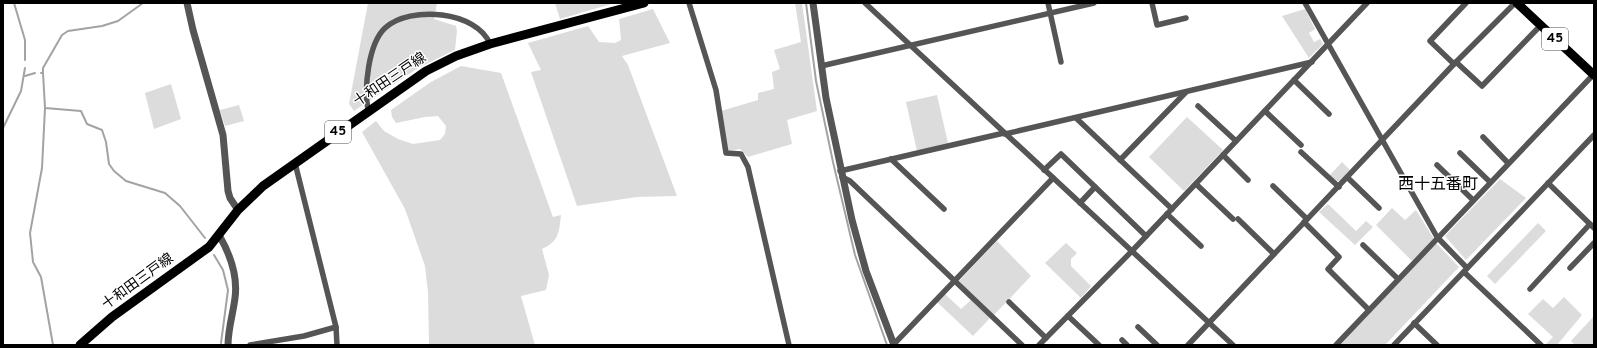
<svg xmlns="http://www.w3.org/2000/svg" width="1597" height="348" viewBox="0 0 1597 348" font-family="Overpass,'Noto Sans JP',sans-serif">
	<rect width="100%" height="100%" fill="#fff"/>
	<g fill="#dcdcdc">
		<polygon points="368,3 437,3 434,19 456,26 457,31 455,50 418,68 354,111 349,104"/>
		<polygon points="555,3 615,3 560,19"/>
		<polygon points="795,3 802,3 817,111 787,120 792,144 748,157 740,149 728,151 721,111 758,100 758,93 774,89 772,72 780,69 774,50 801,42"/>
		<polygon points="653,9 670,43 622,56 628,65 677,196 637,197 577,206 531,72 541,70 528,43 588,26 599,42 615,43 621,40 619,19"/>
		<polygon points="1305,9 1315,29 1309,33 1314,42 1320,39 1323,44 1309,58 1282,16"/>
		<path d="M461,66L501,73L553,217L561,215C559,233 559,241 542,249L549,275L546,290L521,296L535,345H429L428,292L425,266L405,209L362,132L376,121L384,131L398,139L413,144L440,140L445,134L446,126L438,116L425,117L396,123L392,117L391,110L431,82Z"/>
		<polygon points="171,84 181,119 154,129 145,93"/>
		<polygon points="937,95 948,143 917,151 906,102"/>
		<polygon points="239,105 244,121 225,126 220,110"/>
		<polygon points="1187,117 1223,150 1184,191 1149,157"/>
		<polygon points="1342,162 1350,170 1340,181 1337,181 1330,175"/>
		<polygon points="1500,179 1526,198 1466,260 1445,236"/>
		<polygon points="1328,204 1356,231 1366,221 1373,227 1355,245 1319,212"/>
		<polygon points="1392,208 1405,220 1416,210 1434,239 1412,261 1376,225"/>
		<polygon points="1538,223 1546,231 1495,284 1487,276"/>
		<polygon points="997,241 1031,276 994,315 959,281"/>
		<polygon points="1066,243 1077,253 1071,259 1071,266 1091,286 1081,298 1045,263"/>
		<polygon points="1436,243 1459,267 1385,345 1340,345"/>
		<polygon points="945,294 961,309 971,300 990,318 973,336 937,302"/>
		<polygon points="1564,297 1582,315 1557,345 1545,345 1553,337 1528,314 1543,299 1553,308"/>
		<polygon points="1594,316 1594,345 1575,345 1571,341"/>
	</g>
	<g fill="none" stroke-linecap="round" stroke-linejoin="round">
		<g stroke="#a3a3a3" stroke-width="2">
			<polyline points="14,3 25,40 25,60"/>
			<polyline points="806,3 816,81 833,162 855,255 887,345"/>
			<polyline points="41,73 43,73 43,68 62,35 68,31 102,26 118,21 143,3"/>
			<polyline points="43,73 45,108 81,111 87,124 102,130 106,142 109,164 114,171 126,181 165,193 180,206 205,238"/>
			<polyline points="25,76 35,73"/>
			<polyline points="45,108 42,168 30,233 33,262 41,277 53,345"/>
			<polyline points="3,128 21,91 25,68"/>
			<polyline points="214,255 223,270 228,290 221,343"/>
		</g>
		<g stroke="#555" stroke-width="5.5">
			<polyline points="689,3 716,90 726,153 741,154 748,167 789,345"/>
			<polyline points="865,3 1233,345"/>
			<polyline points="1048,3 1061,62"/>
			<polyline points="1152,3 1157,25 1186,18"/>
			<polyline points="1305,3 1437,237 1467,268"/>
			<polyline points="1456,62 1482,86 1541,25"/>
			<polyline points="1454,64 1430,41 1466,3"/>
			<polyline points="821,66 1094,3"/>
			<polyline points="1294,80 1329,114"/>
			<polyline points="1198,106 1236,141"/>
			<path d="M368,110C364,89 368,44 385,28C410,5 477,11 490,44"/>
			<polyline points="1265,111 1301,145"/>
			<polyline points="1076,118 1172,209"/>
			<polyline points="1005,134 1312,62"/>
			<polyline points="1483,137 1508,163"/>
			<polyline points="1301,152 1339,187"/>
			<polyline points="1460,153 1490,182"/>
			<polyline points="1223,155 1248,180"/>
			<polyline points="891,159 944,209"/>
			<polyline points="1120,160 1186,92"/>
			<polyline points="295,163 336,327 337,345"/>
			<polyline points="1437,165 1473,200"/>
			<polyline points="1044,170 1061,154 1146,236"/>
			<polyline points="840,171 1004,133"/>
			<polyline points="842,177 850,181 1022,345"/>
			<polyline points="1348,178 1379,208"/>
			<polyline points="1548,183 1594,228"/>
			<polyline points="1196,184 1233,219"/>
			<polyline points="1273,186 1307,219"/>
			<polyline points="1080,203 1095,187"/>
			<polyline points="1167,214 1201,246"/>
			<polyline points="1238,219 1274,254"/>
			<polyline points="1304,222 1339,257 1328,269 1369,310"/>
			<polyline points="1363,245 1398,279"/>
			<polyline points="1570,268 1594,243"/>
			<polyline points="1464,272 1541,345"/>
			<polyline points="1530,289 1590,224"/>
			<polyline points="1009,302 1046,338"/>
			<polyline points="1068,316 1099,345"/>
			<polyline points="1414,323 1437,345"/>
			<polyline points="1138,327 1157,345"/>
			<polyline points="1122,340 1127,345"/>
			<polyline points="894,344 1053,178"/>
			<polyline points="250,345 304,336 336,327"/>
			<polyline points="1039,345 1132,251 1367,3"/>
			<polyline points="1188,345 1454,64 1515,3"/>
			<polyline points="1336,345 1593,75"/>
			<polyline points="1394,345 1594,135"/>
		</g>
		<g stroke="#555" stroke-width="7">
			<polyline points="187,3 193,30 223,135 228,191 230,198 238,210"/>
			<polyline points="813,3 826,98 852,220 866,271 894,345"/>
			<path d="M219,235C230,254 238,276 235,298C233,314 228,329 228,345"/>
		</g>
		<g stroke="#000" stroke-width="9">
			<polyline points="1517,3 1594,75"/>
			<polyline points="80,345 112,317 209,247 238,210 263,186 426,71 456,56 490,44 644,3"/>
		</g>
	</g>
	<g text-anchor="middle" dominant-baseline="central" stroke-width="3" stroke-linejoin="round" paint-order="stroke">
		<g fill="#fff" stroke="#4c4c4c" stroke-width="1">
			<rect x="1542" y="28" width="26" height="22" rx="3"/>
			<rect x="325" y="121" width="26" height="22" rx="3"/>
		</g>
		<g font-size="13" font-weight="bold" fill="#000">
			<text x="1555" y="39">45</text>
			<text x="338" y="132">45</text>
		</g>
		<g font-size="14" fill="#000" stroke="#fff">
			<text transform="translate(390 80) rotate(-34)">十和田三戸線</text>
			<text transform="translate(138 282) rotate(-36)">十和田三戸線</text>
		</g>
		<g font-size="16" fill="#000" stroke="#fff">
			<text x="1438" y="185">西十五番町</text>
		</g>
	</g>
	<rect width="1597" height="348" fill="none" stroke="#000000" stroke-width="8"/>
</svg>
